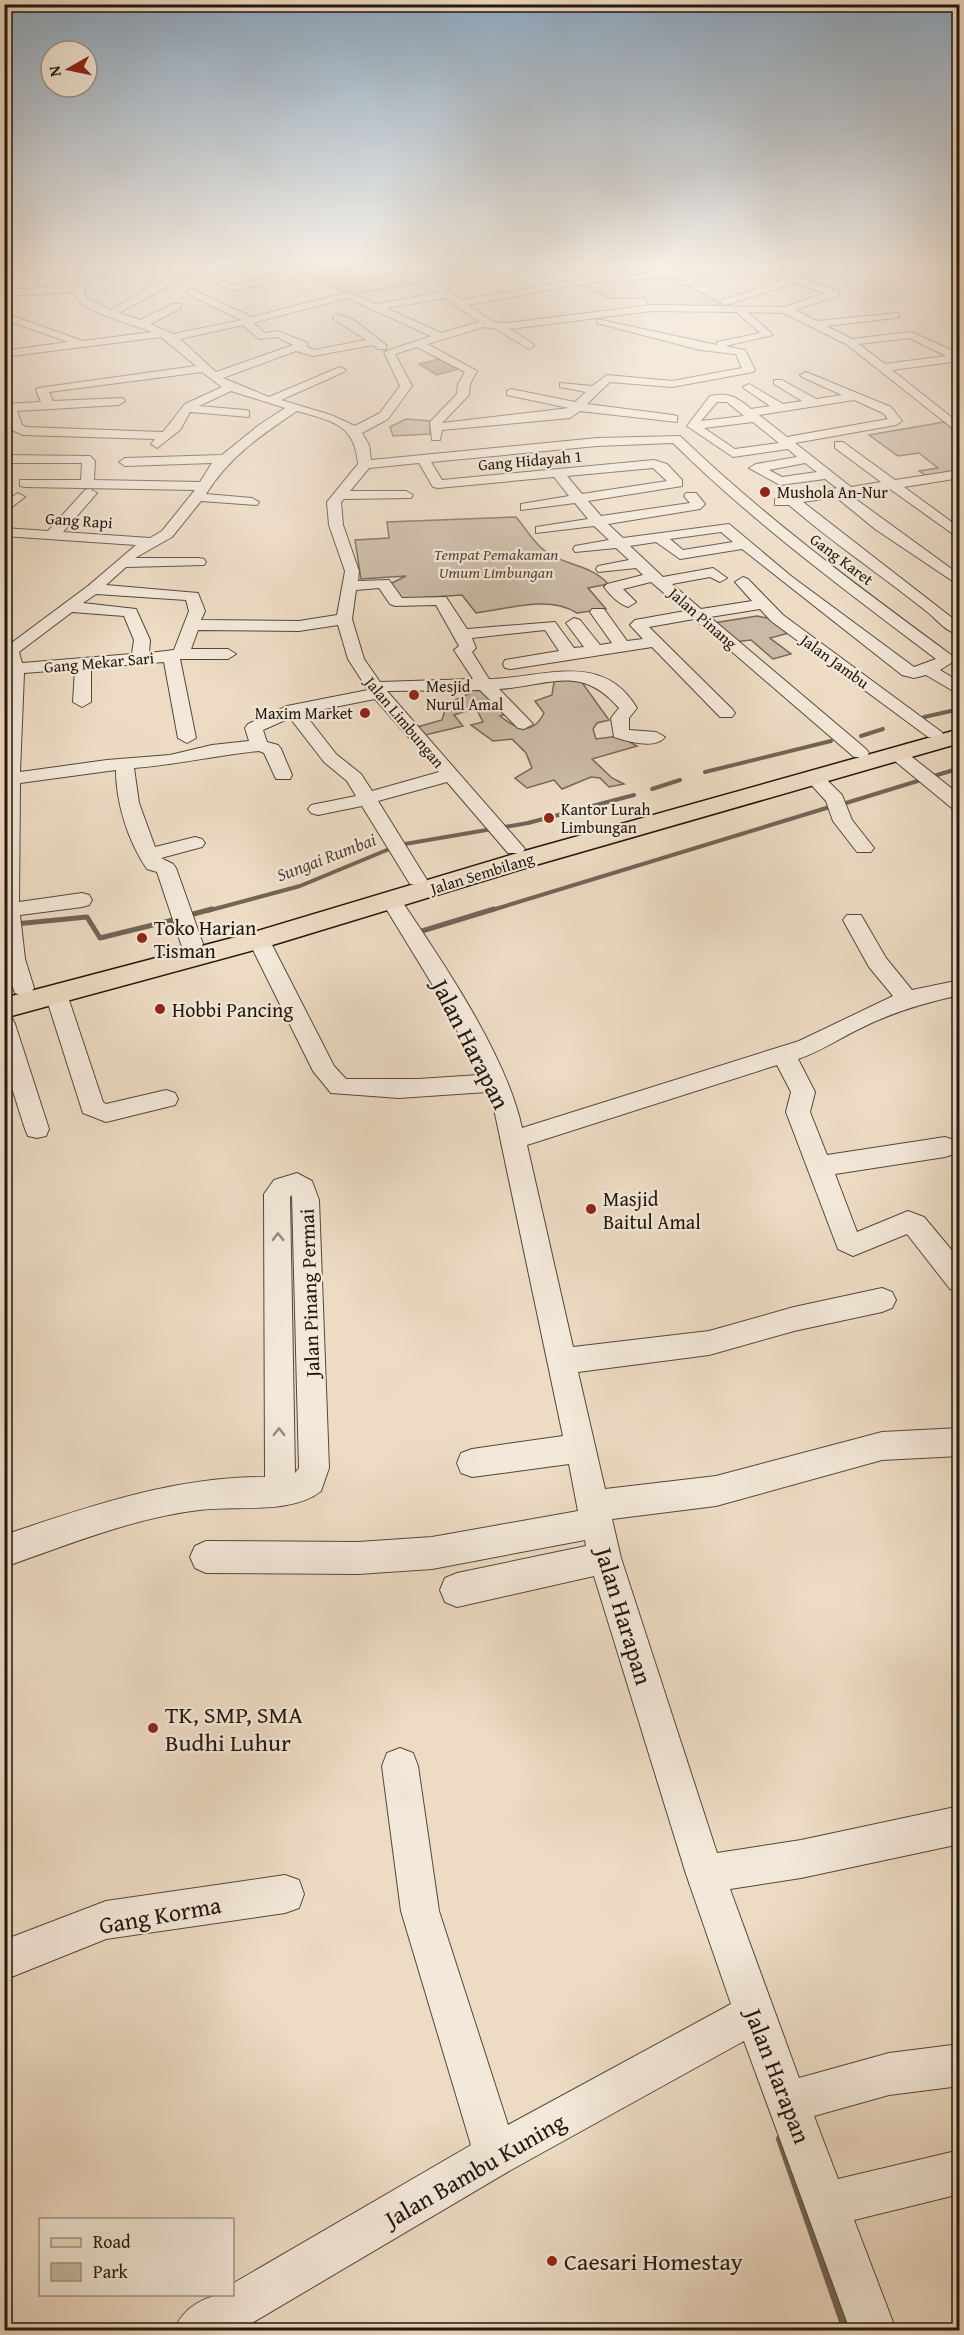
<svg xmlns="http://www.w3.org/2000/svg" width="964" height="2335" viewBox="0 0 964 2335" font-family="'Gentium Book Plus',serif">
	<rect width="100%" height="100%" fill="#eddbc4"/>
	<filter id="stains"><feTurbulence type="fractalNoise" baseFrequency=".00333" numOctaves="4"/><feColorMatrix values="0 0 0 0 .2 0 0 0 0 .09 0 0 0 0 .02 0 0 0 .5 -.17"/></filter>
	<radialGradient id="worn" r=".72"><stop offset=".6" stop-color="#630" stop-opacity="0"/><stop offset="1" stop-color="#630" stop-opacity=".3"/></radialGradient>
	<g fill="#cabaa5" stroke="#766859" stroke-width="1.5">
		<polygon points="312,266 408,266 409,272 422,283 351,294 296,272"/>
		<polygon points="673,277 729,308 649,307 645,298 608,298 578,284"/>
		<polygon points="406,419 430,421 430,434 393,436 390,427"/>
		<polygon points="944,422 959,434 959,472 925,475 919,471 938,468 919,453 898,456 869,435"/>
		<path d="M516,517C525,527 533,542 544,550C563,566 591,564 608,584L588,588L606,609L577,613C549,595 508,609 476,613L462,595L401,599L388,585L406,576L361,579L355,540L389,538L387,522Z"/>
		<polygon points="757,616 777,620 793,632 770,638 791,654 773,659 751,640 734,642 713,623"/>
		<path d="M559,679L593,681L583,684L609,720L597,723L593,729L596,739L619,736L637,746L592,759L612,778L624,784L609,787L600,778L591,777L562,789L554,780L527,788L515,778L532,768L526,753L512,739L493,741L471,725L483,722L476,708L454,715L463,726L421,736L414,728L442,720L447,703L469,694L465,687L478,688L511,712L500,716C516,729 532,737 544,713L535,701L552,695L554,682Z"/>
	</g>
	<polygon fill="#a89886" stroke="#726456" stroke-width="1.5" points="439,359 458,369 437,375 419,364"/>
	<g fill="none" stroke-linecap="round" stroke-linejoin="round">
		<g stroke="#726456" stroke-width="4">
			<polyline points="924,717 960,709"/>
			<polyline points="861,736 883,729"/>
			<polyline points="705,772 831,741"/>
			<polyline points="652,789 680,780"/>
			<polyline points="846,803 960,768"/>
			<polyline points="207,911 300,886 399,845 528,823 634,795"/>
			<polyline points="489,911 833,806"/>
		</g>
		<g stroke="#726456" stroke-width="5">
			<polyline points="186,916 212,909"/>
			<polyline points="15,924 87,917 100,938 177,919"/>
			<polyline points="422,931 494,909"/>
		</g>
		<polyline stroke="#726456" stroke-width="8" points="780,2139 846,2330"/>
		<defs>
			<g id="minor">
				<path d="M106,266H120L92,279L84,289L85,296L110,310C144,292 178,266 218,266L183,278L119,313L140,320L173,304H181V308L150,324L173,334L241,320L187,294L186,292L191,289L252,317L348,292L376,304L438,293L412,275L408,266H571L521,273L504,269L422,273L461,300L656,266H678L468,305L493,322L507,323L652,305L785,307L825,293L794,283L726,305L722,304V300L784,280L754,270L684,285L679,282L746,266H761L839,291V295L795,310L817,321L899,313V317L895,318L826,326L852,339L911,332L960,354V361L892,370L960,424V434L846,344L784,313L748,312L773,335L725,346L745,350L755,370L753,372L672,387L610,382L587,404L673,415L677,416V422L580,411L570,418L442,430L440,440H432L430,422L457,394L458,384L465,372L417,347L395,354L412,386L388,419L362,433L369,445L371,460L597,438L680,436C765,518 859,587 954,657L956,660L940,670L960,682V695L926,675L914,678L902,675L742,549L680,559L656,542L630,546L663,577L713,568L727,578L720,582L710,577L672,584L701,609L752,601L735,582L743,577L748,579L783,615L943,733L940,737H928L771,621L760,609L710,617L866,749L869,753L866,757H854L694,619L649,627L732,709L735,713L732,717H720L652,647L511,669L505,668L503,664L505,660L559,651L545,630L472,638L476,648L472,652L489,679C543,678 602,650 637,708L629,718V730L656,732L665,737C655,750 626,741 614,737L611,718L619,708C580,663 549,686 499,689L533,724L524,729L518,728L480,690L387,691L525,849L522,853H508L447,782L378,801L427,880L424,884H410L362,806L318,815L311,813L308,809L311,805L356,796L347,781L324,762L290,718L263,730L267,742L278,745L281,749L292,775L290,779H276L264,753L259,751C217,755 176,765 134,768L139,803L155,847L195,837L202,839L205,843L202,847L161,858L173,864L176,868L203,944L200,949H184L181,944L157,872L147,869C128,841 116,803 116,770L20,783L19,902L82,893L89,895L92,900L89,905L82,907L20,915L25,959L34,988L31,993L23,996L15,993L4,963V730L8,669L4,642L10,644L88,586L136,545L4,536V528L48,531L85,490L90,489L97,493L63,532L150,538L162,531L195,490L25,487L20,486V480H81L82,463H4V455L90,456L95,461L94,480L200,482L212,463L125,466L119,462L125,458L222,455L259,425L285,408L231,391L199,406L245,410L249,411V417L190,412L180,430L157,448L151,444L155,439L23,435L12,430L4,404L41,402L36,390L38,388L196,366L161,337L4,357V351L68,342L9,321L8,319L13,316L83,341L152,332C136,325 77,312 74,292L4,296V290L76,286L86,275ZM347,298L431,336L384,352L400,386L380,413L355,426L331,415L281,400L344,372L346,370L340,367L269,397L223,378L296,351L313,356L373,345L378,349H386V345L355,321L338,314L333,317L334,319L366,340L314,350L307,347V343L278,331L265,333L253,323ZM445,298L480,322L441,333L386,308ZM652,311L736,312L760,333L717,342V345L597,319V323L700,350L736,354L742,368L672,381L607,375L592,386L560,383V387L586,392L575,402L511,389L507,391V395L569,408L442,423L469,395L470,384L477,371L427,344L484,327L496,329L529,349L534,346L533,344L510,329ZM243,325L259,339L277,337L293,345L216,372L180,339ZM910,338L946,356L885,364L859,344ZM202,372L222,387L185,404L163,432L26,427L22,425L17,411L119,405L125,401L123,398L53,401L49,392ZM297,411C332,421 355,424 358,464L327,502L329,525L345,571L337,615L299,621L201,620L205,611L198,593L106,585L126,567L204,565L206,562L204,559L199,558H135L172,537L201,501L257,505L259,502L252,498L206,494C230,456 260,436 297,411ZM673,443C754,523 845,590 936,659L914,667L791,576L729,524L623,538L608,524L700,509L705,504L696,493H686L684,496L690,503L601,516L588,501L682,486V480L667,464L654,460L442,480L431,462L597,446ZM419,463L433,487L438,488L554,477L569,496L521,504V510L575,503L588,519L536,527V533L594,526L609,540L575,546L573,549L575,552L616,548L629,560L598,566L596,569L598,572L636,568L643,575L607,584L604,587C610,595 619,604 628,607L636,602L623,589L651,582L685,611L635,620L630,625L643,639L627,641L604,609H592L590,612L612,643L600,645L580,620L574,618L566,623L584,647L574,648L555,622L467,629L446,597L402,598L389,580L358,581L359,571L343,525L341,502L344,499L411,498L413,495L406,491H350L369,468ZM653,468L667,481L582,494L567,476ZM721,532L733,542L683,550L670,539ZM379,588L390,604L395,606L436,605L459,646L454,650L473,679L380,682L364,659L352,619L356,590ZM96,594L186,600L189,611L174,650L149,653L150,640L136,609L83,603ZM72,612L124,616L134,640L132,654L22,663L19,652ZM338,625L348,659L368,690L287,706L248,724L245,728L249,741L212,745L170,755L107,760L20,772L24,673L75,669L73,702L82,707L91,702V668L164,662L178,738L187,743L196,738L180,659H228L236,654L228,649H191L198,630L299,631ZM375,699L439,772L372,791L361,774L336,754L304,713Z"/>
				<polygon points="900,266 926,269 948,266 927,275"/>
				<polygon points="296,270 301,273 299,275 233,291 218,284 223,281 234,285"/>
				<path d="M806,372L891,407L902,421L896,425L795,443L851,487L881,482L835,448V442H843L895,480L960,470V478L904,487L960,528V539L890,489L850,495L960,575V586L875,529L836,497L803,502L960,624V635C944,631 938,620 926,611C881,575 833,543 789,505H775V499L837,488L825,479L780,485L749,468L756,464L797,457L788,449L733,457L687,426L710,396C729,392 737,397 751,409L770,406L745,389L743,387L749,384L783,404L802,401L774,384V380H782L816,399L842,395L802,377L800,375ZM854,400L883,413L888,419L787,437L759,415ZM717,402H727L744,416L701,421ZM753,422L779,443L735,449L704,428ZM805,463L817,472L782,477L769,470Z"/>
				<polygon points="18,493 25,497 4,513 4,502"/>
				<polygon points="896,748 902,749 960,795 960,811 953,809 890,757 887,753"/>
				<polygon points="813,771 820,773 842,795 852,820 874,848 871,852 857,852 833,821 826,801 804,777"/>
				<path d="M392,895L399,897C442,961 506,1054 522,1128L799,1041L893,996L869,967L843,920L847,915H861L886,958L912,990L960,980V995C923,1003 890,1013 857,1030C837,1040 819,1052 798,1059L815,1092L810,1112L827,1155L945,1137L954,1140L958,1147L954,1154L945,1157L835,1174L857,1232L908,1211L924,1217L960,1260V1292L950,1289L907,1234L853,1256L838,1249L786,1112L791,1092L777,1065L527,1145L573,1347L709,1331L794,1307L882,1288L892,1292L896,1300L892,1308L882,1312L794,1331L709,1355L578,1372L605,1489L716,1476L882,1432L960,1428V1456L882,1460L716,1506L612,1519L621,1558L717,1853L801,1840L960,1806V1844L801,1878L730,1889L799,2078L889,2053L960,2044V2086L889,2095L814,2116L838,2179L960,2150V2194L854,2220L896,2330H850L744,2041L511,2170L240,2330H174C184,2306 207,2294 232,2294V2284L471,2145L401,1911L382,1766L387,1753L400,1748L413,1753L418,1766L439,1911L508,2125L731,2004L686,1874L594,1576L457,1607L445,1602L440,1590L445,1578L457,1573L586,1546L585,1540L432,1569L358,1574L206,1573L195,1568L190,1557L195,1546L206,1541L358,1542L432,1537L578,1511L569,1464L472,1477L461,1473L457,1463L461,1453L472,1449L563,1436L494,1109L487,1092L399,1098L331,1093L313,1071L248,940L251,935H267L334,1066L346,1079H418L479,1075L443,1002L382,902L385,897Z"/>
				<polygon points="56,986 64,989 67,994 103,1102 106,1104 166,1090 175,1093 178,1099 175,1105 106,1122 83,1113 45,994 48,989"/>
				<polygon points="4,1016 12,1018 15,1024 49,1129 46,1136 37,1138 28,1136 25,1129 4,1063"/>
				<path d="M297,1173L312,1181L319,1200L329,1468L321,1491C292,1515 234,1505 199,1510C132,1518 68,1545 4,1567V1535C91,1506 173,1477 265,1477L264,1194L274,1180ZM292,1195L299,1468L295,1473L290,1197Z"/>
				<polygon points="285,1875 299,1880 304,1894 299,1908 285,1913 106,1939 4,1980 4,1940 106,1901"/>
			</g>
			<polygon id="major" points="960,729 960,743 532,866 269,946 4,1018 4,998 251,933 514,854"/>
		</defs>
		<use href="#minor" stroke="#54483b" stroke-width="2"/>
		<use href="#major" stroke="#21170d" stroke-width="3"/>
		<use href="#minor" fill="#f3e8d9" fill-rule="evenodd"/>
		<use href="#major" fill="#eddbc4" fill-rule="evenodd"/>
	</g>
	<defs><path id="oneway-chevron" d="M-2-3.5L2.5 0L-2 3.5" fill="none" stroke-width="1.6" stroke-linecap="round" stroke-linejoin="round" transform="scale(1.5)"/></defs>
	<g stroke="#948a7d">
		<use href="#oneway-chevron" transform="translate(278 1237) rotate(-91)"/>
		<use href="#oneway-chevron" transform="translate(279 1432) rotate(-90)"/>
	</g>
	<linearGradient id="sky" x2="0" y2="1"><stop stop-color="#8ea9c1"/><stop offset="0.45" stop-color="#f7efe4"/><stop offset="1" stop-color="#f7efe4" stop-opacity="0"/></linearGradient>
	<rect width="964" height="593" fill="url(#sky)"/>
	<g fill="#8f2418" stroke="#f3e8d9" stroke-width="2">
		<circle cx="765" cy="492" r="6"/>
		<circle cx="414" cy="695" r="6"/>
		<circle cx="365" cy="713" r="6"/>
		<circle cx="549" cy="818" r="6"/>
		<circle cx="142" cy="938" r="6"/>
		<circle cx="160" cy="1009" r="6"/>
		<circle cx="591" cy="1209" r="6"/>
		<circle cx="153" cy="1728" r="6"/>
		<circle cx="552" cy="2261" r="6"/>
	</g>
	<g text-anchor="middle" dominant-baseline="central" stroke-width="4.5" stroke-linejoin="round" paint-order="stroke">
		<g font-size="16" fill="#21170d" stroke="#f3e8d9">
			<text transform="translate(530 460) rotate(-5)">Gang Hidayah 1</text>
			<text transform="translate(79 520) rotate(4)">Gang Rapi</text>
			<text transform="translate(842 559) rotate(37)">Gang Karet</text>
			<text transform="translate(703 618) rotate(41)">Jalan Pinang</text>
			<text transform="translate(835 661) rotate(36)">Jalan Jambu</text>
			<text transform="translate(99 662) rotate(-5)">Gang Mekar Sari</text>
			<text transform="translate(405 722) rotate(50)">Jalan Limbungan</text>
			<text transform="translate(482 873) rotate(-17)">Jalan Sembilang</text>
		</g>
		<g font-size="16" fill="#21170d" stroke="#f3e8d9" text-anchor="start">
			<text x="777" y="492">Mushola An-Nur</text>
			<text x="426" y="686">Mesjid<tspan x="426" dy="18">Nurul Amal</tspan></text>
			<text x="353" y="713" text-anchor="end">Maxim Market</text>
			<text x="561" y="809">Kantor Lurah<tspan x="561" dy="18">Limbungan</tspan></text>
		</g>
		<g font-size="16" font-style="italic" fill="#54483b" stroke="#f3e8d9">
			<text x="496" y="554">Tempat Pemakaman<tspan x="496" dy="18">Umum Limbungan</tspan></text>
		</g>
		<g font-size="18" font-style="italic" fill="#574b3d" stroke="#f3e8d9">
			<text transform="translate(326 857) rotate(-21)">Sungai Rumbai</text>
		</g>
		<g font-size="20" fill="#21170d" stroke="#f3e8d9" text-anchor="start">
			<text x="154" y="927">Toko Harian<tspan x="154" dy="23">Tisman</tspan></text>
			<text x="172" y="1009">Hobbi Pancing</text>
			<text x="603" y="1198">Masjid<tspan x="603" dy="23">Baitul Amal</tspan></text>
		</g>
		<g font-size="20" fill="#21170d" stroke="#f3e8d9">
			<text transform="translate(309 1293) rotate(-92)">Jalan Pinang Permai</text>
		</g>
		<g font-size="24" fill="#21170d" stroke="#f3e8d9">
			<text transform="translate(471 1044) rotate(63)">Jalan Harapan</text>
			<text transform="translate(624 1616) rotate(73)">Jalan Harapan</text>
			<text transform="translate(160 1915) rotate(-10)">Gang Korma</text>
			<text transform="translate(778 2076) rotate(69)">Jalan Harapan</text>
			<text transform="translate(475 2170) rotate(-30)">Jalan Bambu Kuning</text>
		</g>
		<g font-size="24" fill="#21170d" stroke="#f3e8d9" text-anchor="start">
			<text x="165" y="1714">TK, SMP, SMA<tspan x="165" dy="28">Budhi Luhur</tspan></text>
			<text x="564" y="2261">Caesari Homestay</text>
		</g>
	</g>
	<rect width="964" height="2335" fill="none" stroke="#eddbc4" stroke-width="24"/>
	<rect x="6" y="6" width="952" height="2323" fill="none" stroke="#21170d" stroke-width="3"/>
	<rect x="12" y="12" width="940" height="2311" fill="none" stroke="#21170d" stroke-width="1.5"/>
	<rect x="39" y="2218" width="195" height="78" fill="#f3e8d9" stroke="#9f9487" stroke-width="1.5"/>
	<rect x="51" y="2238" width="30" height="9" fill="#eddbc4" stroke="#9f9487" stroke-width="1.5"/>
	<text x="93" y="2248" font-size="18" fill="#21170d">Road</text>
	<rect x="51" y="2263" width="30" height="18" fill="#cabaa5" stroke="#9f9487" stroke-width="1.5"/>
	<text x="93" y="2278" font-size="18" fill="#21170d">Park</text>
	<g transform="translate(69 69) rotate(261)"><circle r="28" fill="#f3e8d9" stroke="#9f9487" stroke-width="1.5"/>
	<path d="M0-4.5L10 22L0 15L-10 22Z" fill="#8f2418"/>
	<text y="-9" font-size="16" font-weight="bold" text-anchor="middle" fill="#21170d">N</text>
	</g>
	<rect width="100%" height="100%" filter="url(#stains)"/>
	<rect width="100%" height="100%" fill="url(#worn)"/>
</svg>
